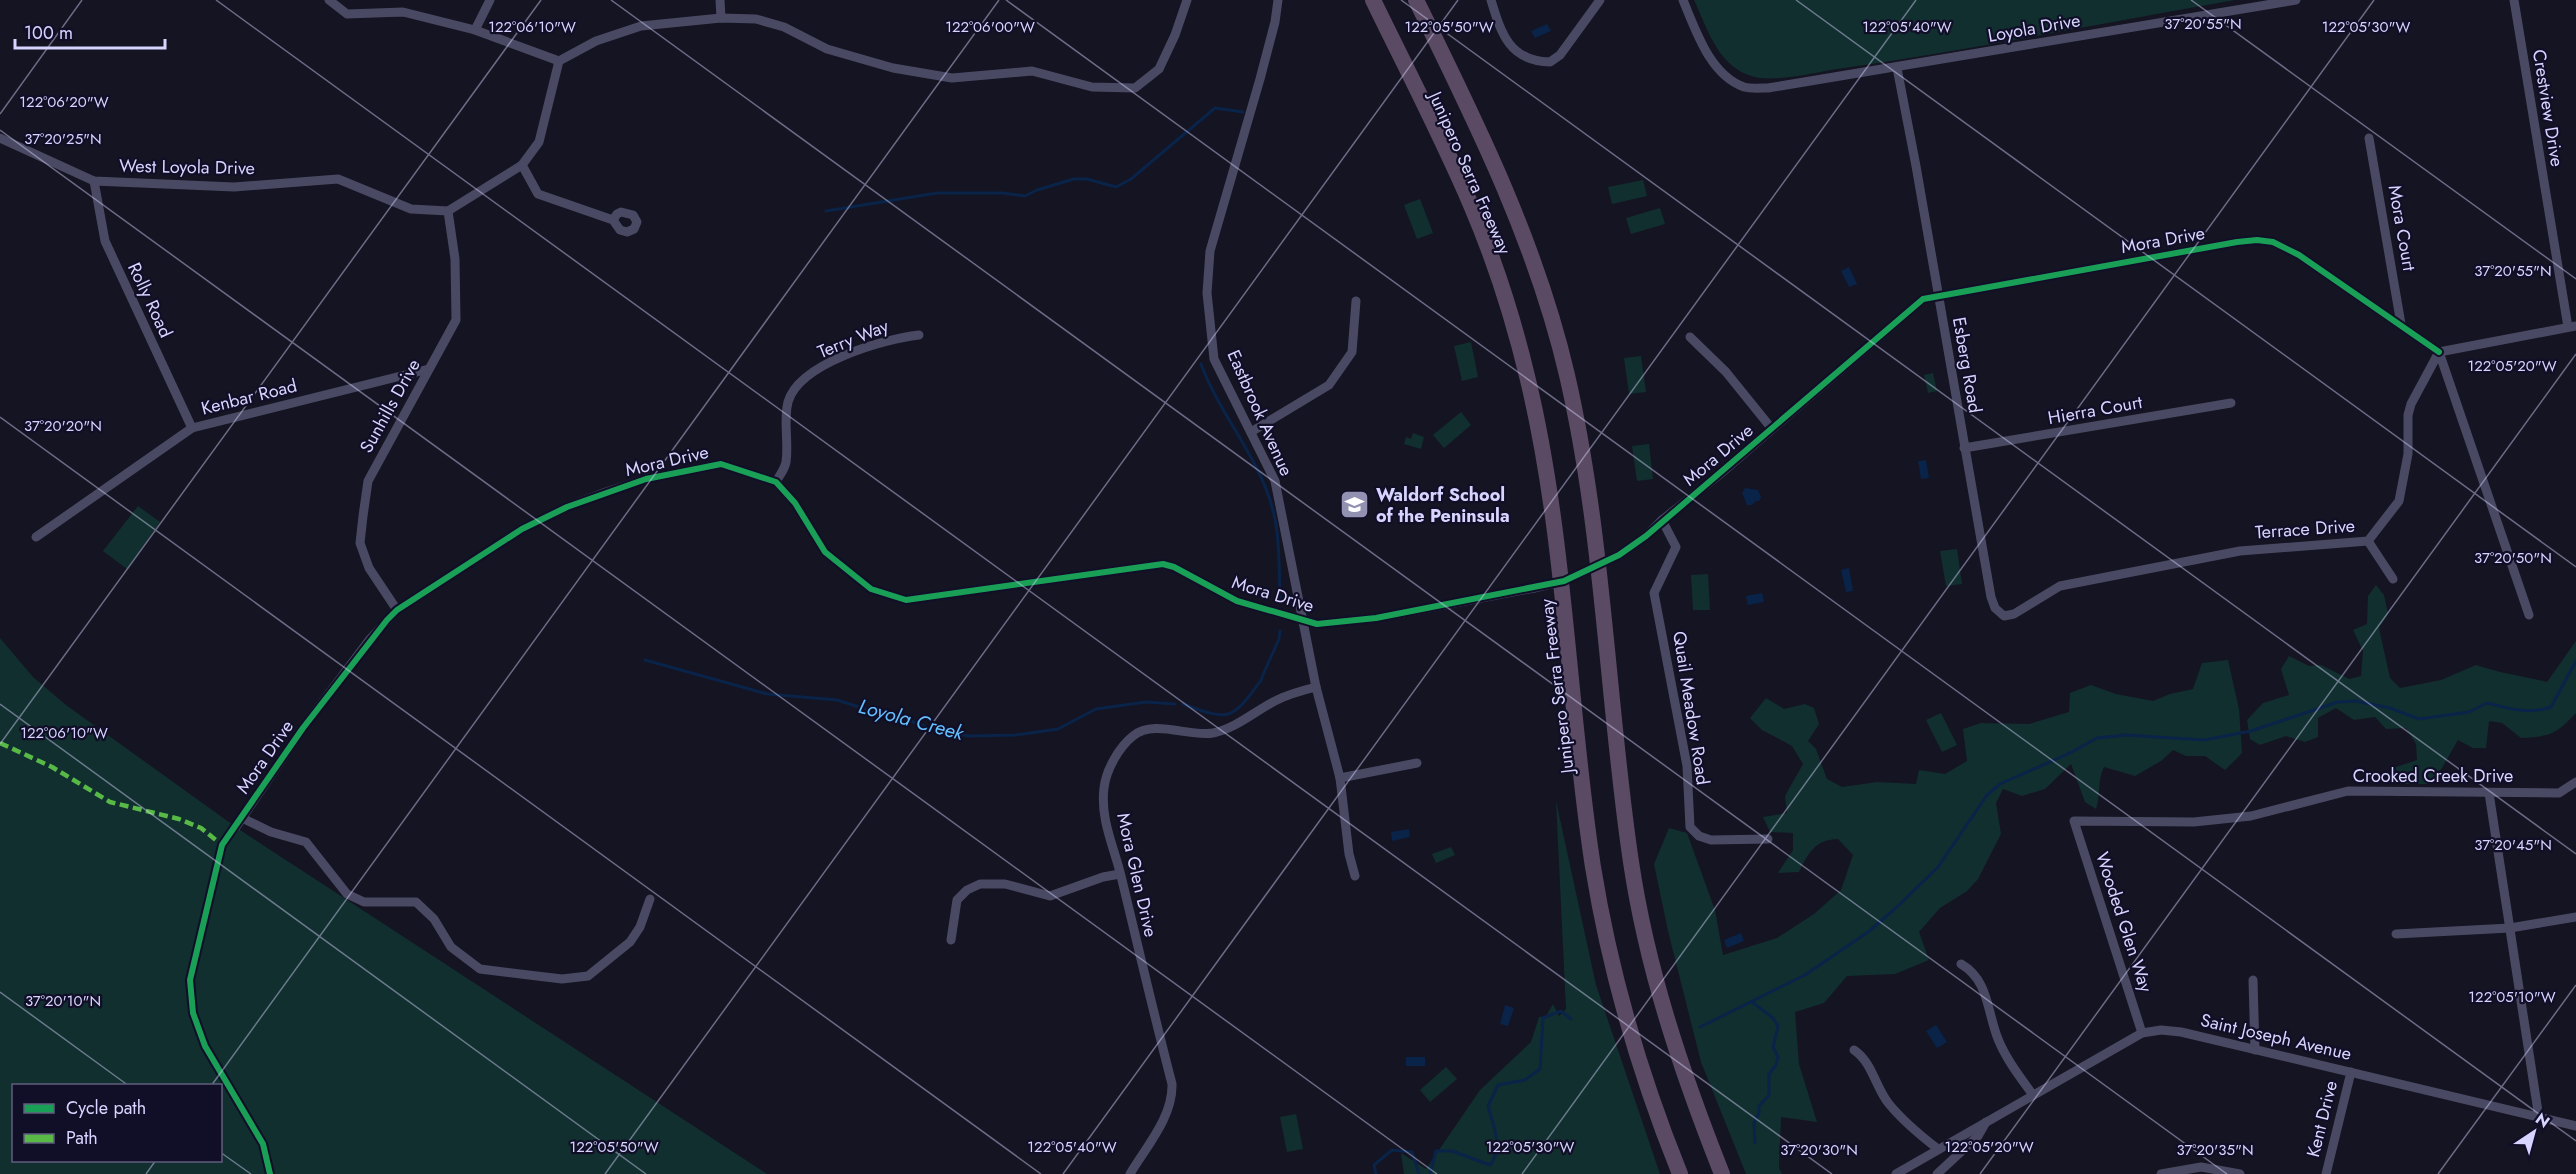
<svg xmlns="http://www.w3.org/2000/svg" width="2576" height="1174" viewBox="0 0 2576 1174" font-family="Jost,sans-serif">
	<rect width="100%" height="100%" fill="#151422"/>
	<g fill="#112f2e" fill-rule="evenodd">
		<path d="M1694,0H2235C2103,23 1970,50 1837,69C1813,73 1770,84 1748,75C1717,63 1707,28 1694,0Z"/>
		<polygon points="1643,180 1647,196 1612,204 1608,187"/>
		<polygon points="1420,199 1433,233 1417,239 1404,205"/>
		<polygon points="1660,208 1665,224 1631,234 1626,218"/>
		<polygon points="1471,342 1478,377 1462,381 1454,346"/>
		<polygon points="1641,356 1646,392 1629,394 1624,358"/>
		<polygon points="1933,373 1937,391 1928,393 1924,375"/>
		<polygon points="1461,412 1471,425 1444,448 1433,435"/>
		<polygon points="1413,433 1424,437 1421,449 1404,444 1406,437 1411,439"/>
		<polygon points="1649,444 1653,479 1637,481 1632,446"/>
		<polygon points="138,506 160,522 127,569 103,551"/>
		<polygon points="1957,549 1962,584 1946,586 1940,551"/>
		<polygon points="1708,574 1710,610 1693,610 1691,575"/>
		<path d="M2376,585L2384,595L2388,614L2379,628L2390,678L2400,688L2441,680L2476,665C2499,673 2523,676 2547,682L2576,641V713C2555,735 2551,736 2521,738L2502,723L2489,721L2486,748H2473L2458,740L2442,768L2427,784H2396V767L2417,760L2416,744L2406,728L2386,729L2375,717L2354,720L2336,708L2318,718V737L2305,742L2286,736L2260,745L2250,739L2247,720L2263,703L2289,695L2281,669L2289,656L2309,666L2321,665L2349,679L2361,676L2363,651L2353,630L2367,624L2368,596Z"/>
		<path d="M0,638L33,677L66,705L240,830L767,1174H0ZM14,1086H220V1160H14Z"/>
		<path d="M2228,660L2239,709L2242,753L2225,770L2205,756H2186L2173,750L2161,761L2135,776L2104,767C2097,780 2101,795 2096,809L2085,802L2071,764L2045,789L2022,796L2003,789L1996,803L2001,834L1978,879L1967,891L1940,908L1919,932L1929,960L1895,974L1847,976L1824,1003L1795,1012L1799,1064L1817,1122L1781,1117L1779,1168L1782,1174H1746L1701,1062L1668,931L1654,864L1669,828L1687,833L1715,910L1723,955L1777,938L1814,914L1841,890L1853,855L1838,839C1816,839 1808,853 1799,872L1778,873L1793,850V833L1770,832L1763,817L1787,813L1785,796L1803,764L1792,746L1762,730L1750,718L1766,698L1784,709L1805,704L1814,708L1819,724L1808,741L1816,749L1827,779L1842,787L1877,782L1916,784L1919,770L1945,774L1967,761L1963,729L1981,723L2029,724L2069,712L2070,693L2091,685L2116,694L2153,701L2170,694L2193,689L2202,663Z"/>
		<polygon points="1941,713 1957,745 1942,752 1926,720"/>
		<polygon points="1556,801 1596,985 1660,1174 1404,1174 1401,1153 1426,1169 1480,1090 1531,1042 1539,1017 1546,1016 1553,1004 1559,1016 1566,1009"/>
		<polygon points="1451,847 1455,855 1436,863 1432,854"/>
		<polygon points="1446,1067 1457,1079 1430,1102 1420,1090"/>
		<polygon points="1296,1114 1303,1149 1287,1152 1280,1117"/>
	</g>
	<g fill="#092349">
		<polygon points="1547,24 1551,31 1535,38 1531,31"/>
		<polygon points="1849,267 1857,284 1849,287 1841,271"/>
		<polygon points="1926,460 1929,478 1921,479 1918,461"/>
		<polygon points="1745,488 1758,490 1761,497 1759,501 1756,501 1752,505 1747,505 1742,493"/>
		<polygon points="1849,568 1853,591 1846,592 1841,570"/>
		<polygon points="1762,593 1764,602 1748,605 1746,596"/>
		<polygon points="1409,829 1410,837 1392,841 1391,832"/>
		<polygon points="1741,933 1744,941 1727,948 1724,940"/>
		<polygon points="1505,1005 1514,1008 1508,1026 1500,1024"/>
		<polygon points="1936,1025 1947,1042 1937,1048 1926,1031"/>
		<rect x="1406" y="1057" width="19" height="9"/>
	</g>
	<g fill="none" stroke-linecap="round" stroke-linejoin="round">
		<g stroke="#092349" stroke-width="3">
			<polyline points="826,211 937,193 1002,193 1025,196 1037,190 1074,179 1087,179 1116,187 1131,179 1215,108 1243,112"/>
			<path d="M1201,364C1220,415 1259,457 1273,510C1280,538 1279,570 1280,598"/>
			<polyline points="645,660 767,694 837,700 881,714 897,716 935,730 969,736 1016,735 1058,729 1096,709 1146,702 1175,704"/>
			<polyline points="1262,677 1279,639 1280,631"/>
			<path d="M1183,704C1231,722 1232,720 1262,679"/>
			<polyline points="1752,1002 1773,1018 1778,1026 1773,1047 1778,1057 1776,1065 1769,1074 1769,1095 1759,1106 1759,1113 1754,1123 1755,1143"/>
			<path d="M1700,1027L1805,975L1868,932L1896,908L1938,867L1987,795L2000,784L2072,752L2097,738L2126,735L2204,740L2251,731L2338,702L2356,701L2390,708L2419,719L2469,712L2487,703C2507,708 2530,715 2551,707L2576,661"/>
			<polyline points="1376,1174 1374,1165 1392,1150 1412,1152 1419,1174"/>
			<path d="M1430,1174L1436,1151H1452L1490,1165C1504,1148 1493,1125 1488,1106L1498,1085L1525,1080L1540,1069L1543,1018L1561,1011L1571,1019"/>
		</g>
		<g stroke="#494963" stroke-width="9">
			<polyline points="329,0 347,14 403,12 475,30 559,61"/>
			<polyline points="720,0 721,18"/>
			<polyline points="1278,0 1275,22 1260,79 1210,251 1207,293 1214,359 1275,481 1316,687 1340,778 1349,854 1355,876"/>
			<path d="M1491,0C1501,33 1509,61 1550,62L1560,55L1600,0"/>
			<path d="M1683,0C1696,31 1710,75 1744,87C1751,89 1761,88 1768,88L2296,0"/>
			<polyline points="2514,0 2568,327"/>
			<polyline points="475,30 490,0"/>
			<polyline points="1897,68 1916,166 1991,597 1995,608 2004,616 2014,614 2060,586 2240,551 2368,541 2399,501 2408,454 2408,415 2411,404 2439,352"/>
			<polyline points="0,138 94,181 234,187 338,179 411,209 448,211 522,165 539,142 559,61 596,41 641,26 721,18 756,19 784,27 827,49 893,68 952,78 1032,71 1092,87 1135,88 1159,69 1175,35 1187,0"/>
			<polyline points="2369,138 2401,324"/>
			<polyline points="522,165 538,194 613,220 620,230 627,232 634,229 637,222 633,215 621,212 617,214 613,220"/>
			<polyline points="94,181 105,241 192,428"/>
			<polyline points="1690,337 1726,372 1772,429"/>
			<polyline points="2439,352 2529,615"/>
			<polyline points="2439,352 2576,326"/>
			<polyline points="1251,432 1329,385 1352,352 1356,301"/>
			<polyline points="1964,448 2231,403"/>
			<path d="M776,482C779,476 785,469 786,462C789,442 783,421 788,402C799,363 884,339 919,335"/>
			<polyline points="1662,520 1676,547 1654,593 1687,766 1690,827 1699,836 1711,840 1768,839"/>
			<polyline points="36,537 192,428 429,369"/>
			<polyline points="2368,541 2393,579"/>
			<polyline points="1619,555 1646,536 1662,520 1719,475 1923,299 2237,242 2257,240 2273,242 2299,255 2439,352"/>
			<polyline points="397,610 369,568 360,543 363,516 368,481 456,320 455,259 448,211"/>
			<polyline points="1340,778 1417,763"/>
			<polyline points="2489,793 2539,1118"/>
			<polyline points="242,818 271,832 306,842 347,894 364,902 416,902 434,919 451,947 480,969 562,979 588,976 630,942 640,927 650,899"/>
			<polyline points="236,827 303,728 370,639 397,610 522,529 567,507 606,492 646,479 721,464 776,482 795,503 825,552 871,589 906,600 1163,564 1174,567 1237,601 1317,624 1376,618 1534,588"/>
			<polyline points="2396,934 2510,928 2576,917"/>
			<polyline points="951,940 957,900 967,890 980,884 1005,884 1050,896 1103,877 1120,874"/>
			<path d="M1961,964C1989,980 1987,1012 1998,1039C2006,1059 2020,1077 2033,1095"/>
			<polyline points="2253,980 2255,1050"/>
			<polyline points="2142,1033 2074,821 2194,822 2251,816 2348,791 2559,793 2576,782"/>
			<path d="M1854,1050C1873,1063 1875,1087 1889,1104C1903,1121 1921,1136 1938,1149"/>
			<path d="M1130,1174C1146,1147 1173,1117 1172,1084C1154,1015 1138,946 1121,876C1114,847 1100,819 1104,788C1106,770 1119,747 1133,736C1154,719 1188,737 1213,733C1237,728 1256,710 1277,700C1289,694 1304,690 1316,687"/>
			<polyline points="1896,1174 2142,1033 2161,1030 2181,1032 2576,1126"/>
			<polyline points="1937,1174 1978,1136 1986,1122"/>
			<polyline points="2161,1174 2201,1167 2240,1174"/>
			<polyline points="2326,1174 2351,1072"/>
		</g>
		<g stroke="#5b4a63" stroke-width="16">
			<path d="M1373,0C1406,68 1441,135 1471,205C1495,261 1514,321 1528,380C1566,539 1568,706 1593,867C1610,972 1640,1075 1680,1174"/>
			<path d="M1416,0C1476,122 1536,242 1567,375C1604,535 1607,701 1631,862C1647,970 1682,1073 1722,1174"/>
		</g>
		<polyline stroke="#494963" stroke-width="9" points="1534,588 1564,581 1619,555"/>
		<polyline stroke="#58b947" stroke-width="4.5" stroke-dasharray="9 4.5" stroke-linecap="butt" points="0,743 52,767 110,802 179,819 201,828 222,845"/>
		<defs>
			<polyline id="cycleway" points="270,1174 263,1144 205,1046 193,1013 190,980 222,845 303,728 387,620 397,610 522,529 567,507 646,479 721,464 776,482 795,503 825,552 871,589 906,600 1163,564 1174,567 1237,601 1317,624 1376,618 1564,581 1619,555 1646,536 1923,299 2237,242 2257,240 2273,242 2299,255 2439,352"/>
		</defs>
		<use href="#cycleway" stroke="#110e28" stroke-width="10"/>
		<use href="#cycleway" stroke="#1a9f57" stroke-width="6"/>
	</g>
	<path fill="none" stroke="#d7d5ff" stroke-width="1.5" stroke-opacity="0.45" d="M216,0L1832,1174M611,0L2227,1174M1006,0L2576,1141M1401,0L2576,854M1796,0L2576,567M2191,0L2576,279M0,114L82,0M0,130L1437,1174M0,417L1041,1174M0,704L646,1174M0,744L541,0M0,992L129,1086M211,1086L999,0M220,1152L251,1174M146,1174L156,1160M605,1174L1458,0M1063,1174L1916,0M1522,1174L2374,0M1980,1174L2576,354M2438,1174L2576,985"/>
	<defs>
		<symbol id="school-square" viewBox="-11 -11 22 22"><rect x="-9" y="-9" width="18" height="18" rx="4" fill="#9391b2" stroke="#110e28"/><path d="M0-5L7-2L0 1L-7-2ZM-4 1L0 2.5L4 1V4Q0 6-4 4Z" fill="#fff"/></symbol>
	</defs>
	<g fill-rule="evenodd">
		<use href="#school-square" x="1338" y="488" width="33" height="33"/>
	</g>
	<g text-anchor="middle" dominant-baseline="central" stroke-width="4.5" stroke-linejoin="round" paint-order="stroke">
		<g font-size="18" fill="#d7d5ff" stroke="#110e28">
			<text transform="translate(2034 28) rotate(-10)">Loyola Drive</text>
			<text transform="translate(2548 108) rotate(81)">Crestview Drive</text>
			<text transform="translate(187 167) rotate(1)">West Loyola Drive</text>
			<text transform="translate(1470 173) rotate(66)">Junipero Serra Freeway</text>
			<text transform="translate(2402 228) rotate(80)">Mora Court</text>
			<text transform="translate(2163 240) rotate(-10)">Mora Drive</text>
			<text transform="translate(150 300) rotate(65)">Rolly Road</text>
			<text transform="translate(853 339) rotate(-22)">Terry Way</text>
			<text transform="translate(1967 365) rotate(80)">Esberg Road</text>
			<text transform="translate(249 397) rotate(-14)">Kenbar Road</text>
			<text transform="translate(390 406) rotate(-61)">Sunhills Drive</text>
			<text transform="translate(2095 410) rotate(-10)">Hierra Court</text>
			<text transform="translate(1260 413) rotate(66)">Eastbrook Avenue</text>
			<text transform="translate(1718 455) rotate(-40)">Mora Drive</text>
			<text transform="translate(667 461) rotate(-13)">Mora Drive</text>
			<text transform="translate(2305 529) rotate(-4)">Terrace Drive</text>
			<text transform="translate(1273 594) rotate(17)">Mora Drive</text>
			<text transform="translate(1557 686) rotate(-97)">Junipero Serra Freeway</text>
			<text transform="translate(1691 708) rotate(81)">Quail Meadow Road</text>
			<text transform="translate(265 757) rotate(-55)">Mora Drive</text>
			<text x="2433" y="776">Crooked Creek Drive</text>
			<text transform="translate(1137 875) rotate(77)">Mora Glen Drive</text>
			<text transform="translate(2124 922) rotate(72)">Wooded Glen Way</text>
			<text transform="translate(2276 1037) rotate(13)">Saint Joseph Avenue</text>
			<text transform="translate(2322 1119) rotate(-76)">Kent Drive</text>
		</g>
		<g font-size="18" font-weight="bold" fill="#d7d5ff" stroke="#110e28" text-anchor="start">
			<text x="1376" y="495">Waldorf School<tspan x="1376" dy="21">of the Peninsula</tspan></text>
		</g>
		<g font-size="20" font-style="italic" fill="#63c0ff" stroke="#110e28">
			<text transform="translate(911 720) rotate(15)">Loyola Creek</text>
		</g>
	</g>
	<g font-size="15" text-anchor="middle" fill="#d7d5ff" stroke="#110e28" stroke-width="4.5" stroke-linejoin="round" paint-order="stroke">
		<text x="2203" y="29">37°20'55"N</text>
		<text x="532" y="32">122°06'10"W</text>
		<text x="990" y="32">122°06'00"W</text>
		<text x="1449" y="32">122°05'50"W</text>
		<text x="2366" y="32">122°05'30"W</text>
		<text x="1907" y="32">122°05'40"W</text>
		<text x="64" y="107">122°06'20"W</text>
		<text x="63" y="144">37°20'25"N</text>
		<text x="2513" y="276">37°20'55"N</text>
		<text x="2512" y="371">122°05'20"W</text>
		<text x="63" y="431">37°20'20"N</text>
		<text x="2513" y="563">37°20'50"N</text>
		<text x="64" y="738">122°06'10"W</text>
		<text x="2513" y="850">37°20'45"N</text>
		<text x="2512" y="1002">122°05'10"W</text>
		<text x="63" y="1006">37°20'10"N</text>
		<text x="614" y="1152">122°05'50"W</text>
		<text x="1072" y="1152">122°05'40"W</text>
		<text x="1530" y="1152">122°05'30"W</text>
		<text x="1989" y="1152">122°05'20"W</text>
		<text x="1819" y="1155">37°20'30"N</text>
		<text x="2215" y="1155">37°20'35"N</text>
	</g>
	<rect x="12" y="1084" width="210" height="78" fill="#110e28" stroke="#605e7e" stroke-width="1.5"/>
	<rect x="24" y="1104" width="30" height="9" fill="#1a9f57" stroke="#605e7e" stroke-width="1.5"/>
	<text x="66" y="1114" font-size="18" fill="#d7d5ff">Cycle path</text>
	<rect x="24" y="1134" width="30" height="9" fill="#58b947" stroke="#605e7e" stroke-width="1.5"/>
	<text x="66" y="1144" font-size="18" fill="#d7d5ff">Path</text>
	<g transform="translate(2534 1132) rotate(36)" stroke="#110e28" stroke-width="4.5" paint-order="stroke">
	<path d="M0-4.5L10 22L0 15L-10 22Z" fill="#d7d5ff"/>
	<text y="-9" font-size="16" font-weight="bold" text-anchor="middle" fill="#d7d5ff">N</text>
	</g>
	<path d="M15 39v9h150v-9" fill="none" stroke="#d7d5ff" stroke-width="3"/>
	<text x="24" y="39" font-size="18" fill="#d7d5ff" stroke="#110e28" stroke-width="4.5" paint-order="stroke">100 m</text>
</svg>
